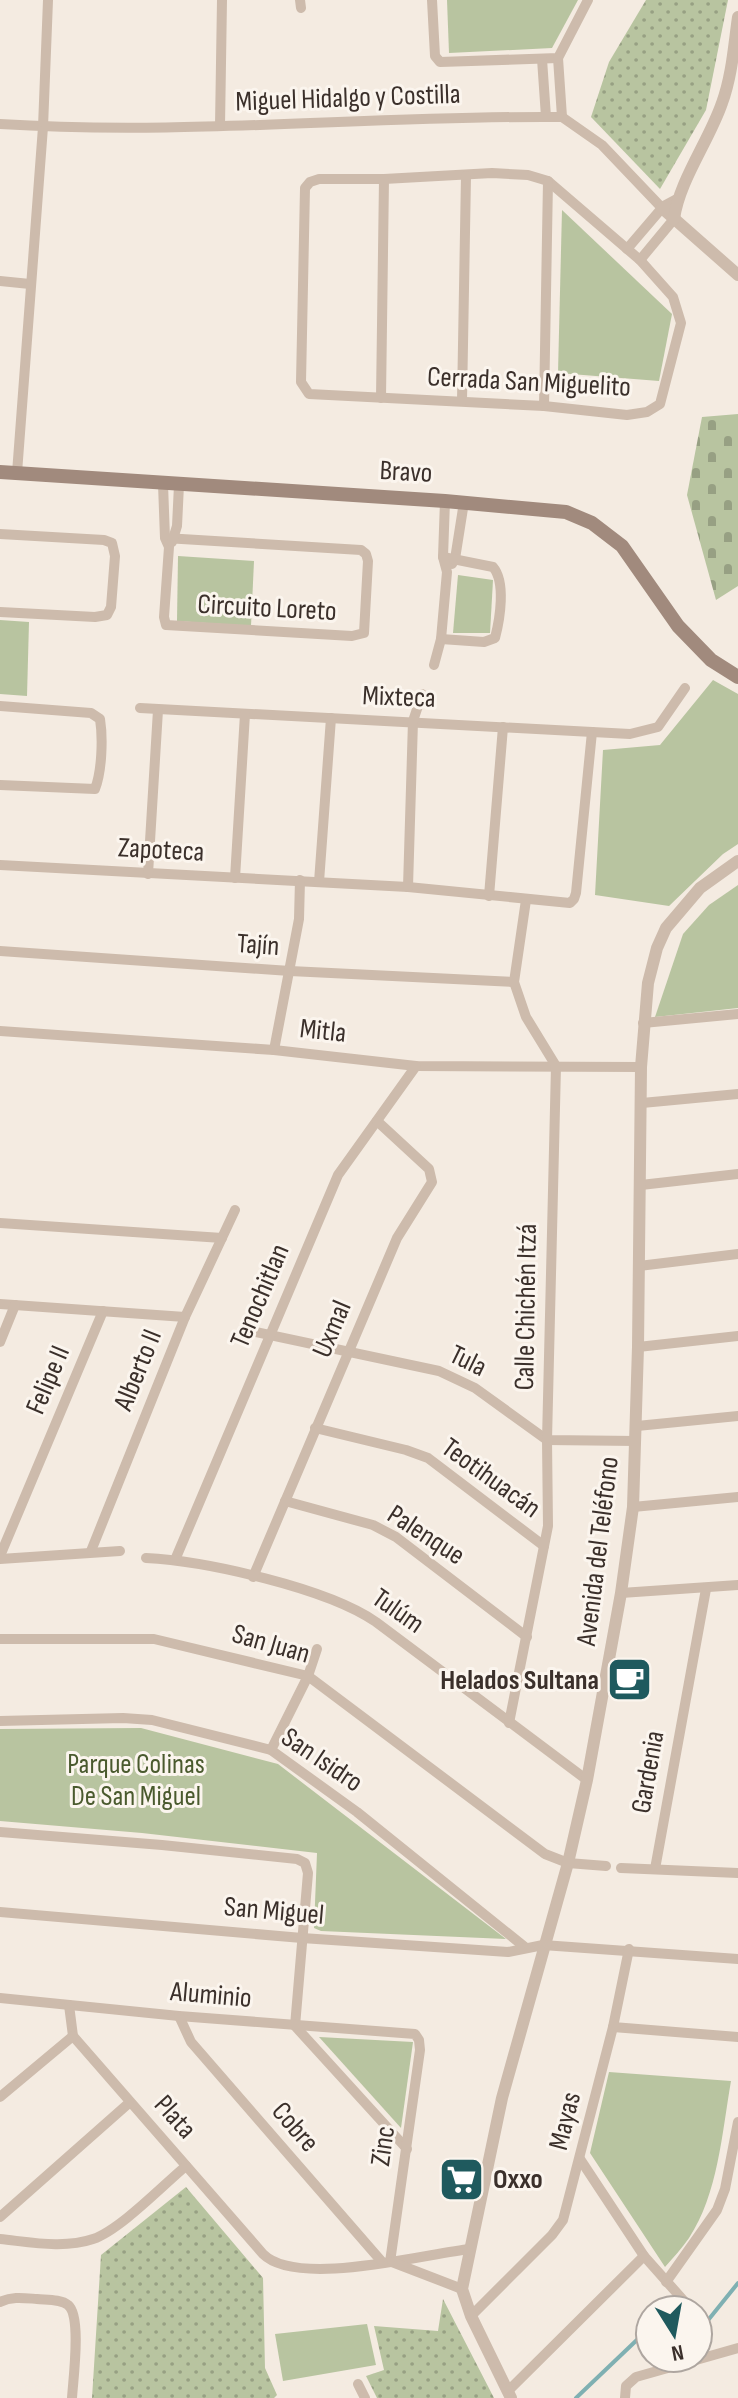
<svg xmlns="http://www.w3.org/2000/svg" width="738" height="2398" viewBox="0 0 738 2398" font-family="'Sofia Sans Condensed',sans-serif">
	<defs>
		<pattern id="grass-dots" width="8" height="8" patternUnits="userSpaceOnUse" patternTransform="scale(2)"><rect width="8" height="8" fill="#b8c4a0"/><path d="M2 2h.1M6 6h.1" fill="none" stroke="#97a083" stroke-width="1.8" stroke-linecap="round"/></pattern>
		<pattern id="cemetery-stones" width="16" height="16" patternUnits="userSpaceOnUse" patternTransform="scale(2)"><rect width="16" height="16" fill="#b8c4a0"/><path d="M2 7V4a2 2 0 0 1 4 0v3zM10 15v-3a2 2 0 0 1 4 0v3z" fill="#97a083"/></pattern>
	</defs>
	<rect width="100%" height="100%" fill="#f4ebe1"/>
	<g fill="url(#grass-dots)">
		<polygon points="646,0 728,0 706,110 660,189 591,117 609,62"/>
		<polygon points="186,2187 263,2278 265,2368 277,2395 274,2398 92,2398 101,2255"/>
		<polygon points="443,2299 494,2398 377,2398 366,2376 384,2370 374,2326 438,2331"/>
	</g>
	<polygon fill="url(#cemetery-stones)" points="738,414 738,586 716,600 687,495 702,417"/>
	<g fill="#b8c4a0">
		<polygon points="447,0 578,0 552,48 449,53"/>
		<polygon points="562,210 672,314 659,381 558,373"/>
		<polygon points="178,556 254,561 251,626 177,621"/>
		<polygon points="458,575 493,580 490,633 453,633"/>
		<polygon points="0,620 29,622 27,696 0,694"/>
		<polygon points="713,680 738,694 738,844 723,854 669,906 595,895 603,750 660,745"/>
		<polygon points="738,885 738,1008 655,1017 683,934 709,905"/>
		<polygon points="141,1728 278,1764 506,1939 321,1931 314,1928 317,1853 142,1833 0,1821 0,1729"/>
		<polygon points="319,2037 413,2042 401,2128"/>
		<path d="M609,2072L731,2081C722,2133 718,2194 689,2238C682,2248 673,2258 665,2267L590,2153Z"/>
		<polygon points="367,2324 376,2365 283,2381 275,2334"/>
	</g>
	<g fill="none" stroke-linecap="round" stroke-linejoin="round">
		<g stroke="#7fb0b2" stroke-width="4">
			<polyline points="698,2328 705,2324 738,2283"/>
			<polyline points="576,2398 640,2337 650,2336"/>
		</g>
		<g stroke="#cdbbac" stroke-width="10">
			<polyline points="300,0 301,8"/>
			<polyline points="432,0 435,56 440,62 558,58 588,0"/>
			<polyline points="558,58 562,117"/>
			<polyline points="542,59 546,117"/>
			<path d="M0,124C187,136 375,115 562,117L602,145L662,208L627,249"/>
			<polyline points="220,126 222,0"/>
			<polygon points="492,173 528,175 548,181 640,260 673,297 681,323 660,404 647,412 627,415 544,406 309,394 301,382 305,188 310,182 319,179 384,179"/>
			<polyline points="640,260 674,219"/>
			<polyline points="0,281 30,284"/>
			<polyline points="381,398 384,179"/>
			<polyline points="462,401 466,176"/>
			<polyline points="544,406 548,181"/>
			<polyline points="17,473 43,127 48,0"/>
			<polyline points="163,484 165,538 169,547 164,617 166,625 352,636 364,633 368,561 366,554 361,550 165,538"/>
			<polyline points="0,534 104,540 112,543 115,556 111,607 107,615 95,617 0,612"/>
			<polyline points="172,542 177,526 179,485"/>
			<polyline points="452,564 455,559 464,502"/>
			<path d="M441,639L484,642L495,638C500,619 506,582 493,567L443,557"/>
			<polyline points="434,665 441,639 447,572 443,557 445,501"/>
			<path d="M0,706L91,713L100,719C103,738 102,771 95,789L0,785"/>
			<polyline points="140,708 630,734 658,727 685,688"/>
			<polyline points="0,865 408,887 570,903 574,899 576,893 592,732"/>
			<polyline points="148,874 158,710"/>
			<polyline points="235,878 245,714"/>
			<polyline points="319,882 331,718"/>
			<polyline points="408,887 413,721 422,694"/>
			<polyline points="489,896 503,727"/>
			<polyline points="0,951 290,971 514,982"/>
			<polyline points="643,1023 738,1014"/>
			<polyline points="0,1031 274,1050 416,1066 641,1067"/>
			<polyline points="274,1050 299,919 300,880"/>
			<polyline points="642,1103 738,1094"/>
			<polyline points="641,1185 738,1174"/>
			<polyline points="0,1223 222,1238"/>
			<polyline points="639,1266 738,1254"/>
			<polyline points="0,1304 185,1317"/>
			<polyline points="246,1330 439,1371 475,1388 547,1440 636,1441"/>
			<polyline points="0,1342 15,1305"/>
			<polyline points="638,1347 738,1336"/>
			<polyline points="637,1426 738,1416"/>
			<polyline points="315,1428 406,1450 428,1458 544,1546"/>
			<polyline points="285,1501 373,1525 396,1537 527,1637"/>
			<polyline points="633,1507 738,1497"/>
			<polyline points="91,1551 185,1317 235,1210"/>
			<polyline points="0,1556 103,1311"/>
			<path d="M146,1558C206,1561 327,1588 376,1622L587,1780"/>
			<polyline points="0,1559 120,1551"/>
			<polyline points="175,1560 338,1175 416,1066"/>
			<polyline points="253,1577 397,1238 432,1182 429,1169 377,1121"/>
			<polyline points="621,1593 738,1585"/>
			<polyline points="0,1639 154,1639 308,1676 545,1854 568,1863 606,1866"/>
			<polyline points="0,1721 123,1718 152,1720 271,1750 357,1812 526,1948"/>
			<polyline points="509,1723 548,1526 547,1440 556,1066 526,1017 514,982 526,900"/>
			<polyline points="271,1750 308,1676 317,1649"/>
			<polyline points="0,1832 162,1845 297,1859 305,1863 308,1873 295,2026 407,2149"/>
			<polyline points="621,1868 738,1873"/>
			<polyline points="655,1869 706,1589"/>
			<polyline points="0,1912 302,1938 508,1952 543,1945 738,1959"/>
			<polyline points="0,1998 179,2016 415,2034 419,2040 420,2050 390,2262"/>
			<path d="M69,2005L73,2036L263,2254C297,2288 424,2254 470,2249"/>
			<polyline points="179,2016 191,2042 383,2263"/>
			<polyline points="613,2027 738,2037"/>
			<polyline points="0,2097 73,2036"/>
			<polyline points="580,2159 644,2256 684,2301"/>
			<polyline points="0,2217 129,2103"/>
			<path d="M0,2239C30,2242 64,2249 93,2239C120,2230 163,2185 186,2166"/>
			<polyline points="392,2262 462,2289"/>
			<polyline points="666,2282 717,2210 725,2189 738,2122"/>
			<path d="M0,2302C12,2296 24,2298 37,2299C46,2300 61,2299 68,2305C82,2316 73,2380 72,2398"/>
			<polyline points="471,2316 552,2235 563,2220 613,2027 629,1949"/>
			<polyline points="358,2384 365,2398"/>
			<polyline points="508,2391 644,2256"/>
			<polyline points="625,2398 626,2386 636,2377 738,2348"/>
		</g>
		<g stroke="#cdbbac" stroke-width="12">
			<polyline points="677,200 662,208 738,275"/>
			<path d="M674,219C679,181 709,141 722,103C732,76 734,45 738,17"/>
			<polyline points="511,2398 471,2316 462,2289 502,2098 568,1863 587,1780 621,1593 633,1507 638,1347 641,1067 648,983 657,948 666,928 700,888 738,861"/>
		</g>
		<polyline stroke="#a18a7d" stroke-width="14" points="0,472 445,501 566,512 592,523 622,546 678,626 711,660 738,677"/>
	</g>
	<defs>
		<symbol id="cafe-square" viewBox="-11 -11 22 22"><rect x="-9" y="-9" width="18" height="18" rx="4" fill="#1f5a5e" stroke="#fbf5ee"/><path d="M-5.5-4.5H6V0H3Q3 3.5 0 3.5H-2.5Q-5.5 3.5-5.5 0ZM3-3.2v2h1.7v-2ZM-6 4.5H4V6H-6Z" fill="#fff"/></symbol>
		<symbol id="supermarket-square" viewBox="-11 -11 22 22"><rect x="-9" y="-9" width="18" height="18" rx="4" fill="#1f5a5e" stroke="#fbf5ee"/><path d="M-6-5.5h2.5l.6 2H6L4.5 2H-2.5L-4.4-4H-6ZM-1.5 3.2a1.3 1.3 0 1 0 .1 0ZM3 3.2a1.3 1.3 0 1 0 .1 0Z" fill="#fff"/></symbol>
	</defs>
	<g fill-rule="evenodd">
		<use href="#cafe-square" x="604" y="1654" width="51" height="51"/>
		<use href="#supermarket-square" x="436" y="2154" width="51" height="51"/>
	</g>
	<g text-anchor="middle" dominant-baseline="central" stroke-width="6" stroke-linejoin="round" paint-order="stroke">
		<g font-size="28" fill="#3b302b" stroke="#fbf5ee">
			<text transform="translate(348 98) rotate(-2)">Miguel Hidalgo y Costilla</text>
			<text transform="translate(529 382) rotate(3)">Cerrada San Miguelito</text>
			<text transform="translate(406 472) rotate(3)">Bravo</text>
			<text transform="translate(267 608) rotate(3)">Circuito Loreto</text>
			<text transform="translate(399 697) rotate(2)">Mixteca</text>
			<text transform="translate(161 850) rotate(3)">Zapoteca</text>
			<text transform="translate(258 945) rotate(4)">Tajín</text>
			<text transform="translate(323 1031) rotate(6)">Mitla</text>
			<text transform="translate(260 1296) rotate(-67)">Tenochitlan</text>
			<text transform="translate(526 1307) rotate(-89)">Calle Chichén Itzá</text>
			<text transform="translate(332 1329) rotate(-67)">Uxmal</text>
			<text transform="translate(468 1361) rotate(26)">Tula</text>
			<text transform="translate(138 1370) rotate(-68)">Alberto II</text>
			<text transform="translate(48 1380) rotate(-67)">Felipe II</text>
			<text transform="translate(491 1478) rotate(36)">Teotihuacán</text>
			<text transform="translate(426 1535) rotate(33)">Palenque</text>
			<text transform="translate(598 1551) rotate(-83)">Avenida del Teléfono</text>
			<text transform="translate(398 1611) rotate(35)">Tulúm</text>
			<text transform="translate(271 1644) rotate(16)">San Juan</text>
			<text transform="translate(322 1760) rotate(34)">San Isidro</text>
			<text transform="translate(648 1772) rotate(-80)">Gardenia</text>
			<text transform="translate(274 1911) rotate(5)">San Miguel</text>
			<text transform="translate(211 1995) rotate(5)">Aluminio</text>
			<text transform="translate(175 2117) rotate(48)">Plata</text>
			<text transform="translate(565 2121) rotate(-76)">Mayas</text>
			<text transform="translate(295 2127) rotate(49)">Cobre</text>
			<text transform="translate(383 2146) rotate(-82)">Zinc</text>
		</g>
		<g font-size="28" font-weight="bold" fill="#3b302b" stroke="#fbf5ee" text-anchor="end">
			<text x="599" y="1680">Helados Sultana</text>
			<text x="493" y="2179" text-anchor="start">Oxxo</text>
		</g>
		<g font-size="28" fill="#4a5a2e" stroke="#fbf5ee">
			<text x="136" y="1764">Parque Colinas<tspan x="136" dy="32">De San Miguel</tspan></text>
		</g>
	</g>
	<g transform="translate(674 2334) rotate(169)"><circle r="38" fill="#fbf5ee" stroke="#aea6a0" stroke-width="2"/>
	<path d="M0-6L14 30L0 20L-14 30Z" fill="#1f5a5e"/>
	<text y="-12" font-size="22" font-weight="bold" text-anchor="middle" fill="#3b302b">N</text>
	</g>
</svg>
